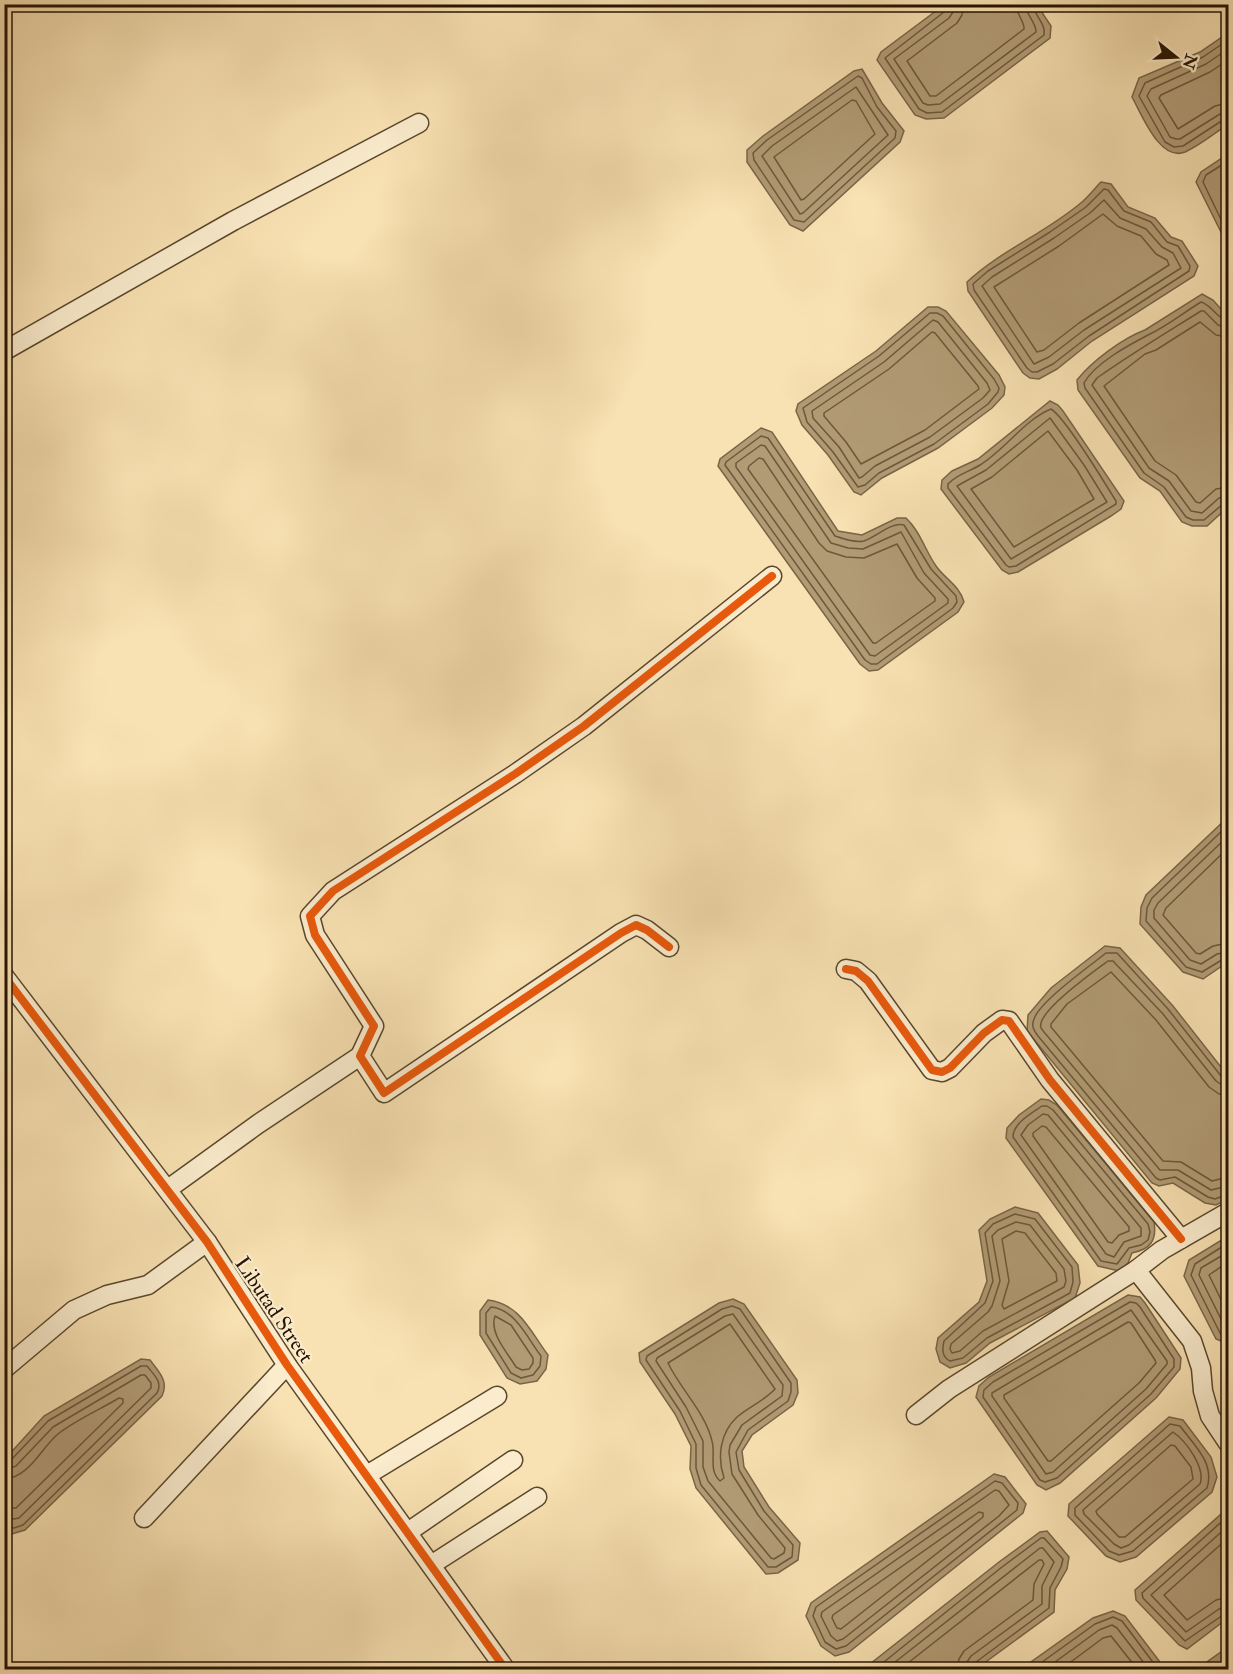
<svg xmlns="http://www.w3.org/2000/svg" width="1233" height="1674" viewBox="0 0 1233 1674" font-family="'IM FELL Double Pica',serif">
	<rect width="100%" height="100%" fill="#f8e1b2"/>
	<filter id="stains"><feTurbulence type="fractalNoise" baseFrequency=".00333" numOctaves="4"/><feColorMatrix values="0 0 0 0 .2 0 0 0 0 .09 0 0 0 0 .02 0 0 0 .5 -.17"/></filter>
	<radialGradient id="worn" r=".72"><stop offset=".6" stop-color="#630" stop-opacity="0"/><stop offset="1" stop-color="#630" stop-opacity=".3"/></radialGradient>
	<g fill="#b19b75" stroke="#796546" stroke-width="1.5">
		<polygon points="944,5 1037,5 1051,26 1050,38 944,118 926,119 915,115 877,60 881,52"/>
		<path d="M1228,33V124C1215,133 1200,145 1185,152C1160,162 1142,115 1132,97L1139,78L1200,52Z"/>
		<polygon points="862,69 882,103 904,131 900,142 803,231 790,225 747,162 747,150 763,136 854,71"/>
		<polygon points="1228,154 1228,241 1224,238 1196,182 1201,172"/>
		<path d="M1101,182L1111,184L1128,207L1155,218L1171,237L1182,241L1198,266L1194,276L1092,341L1057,369L1039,379L1030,378L1023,373L968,291L967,282C1001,250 1046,233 1082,202C1089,196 1095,188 1101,182Z"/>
		<path d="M1202,294L1213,300L1228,317V507L1207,526H1192L1182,522L1160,491L1140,478L1078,390L1077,380C1092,361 1123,338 1145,330Z"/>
		<polygon points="928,307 938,307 946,311 999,375 1005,387 1004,395 992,408 938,448 882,478 861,495 854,492 828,455 802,425 796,411 798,404 876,351"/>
		<polygon points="1050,401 1058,405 1063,411 1124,501 1121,509 1111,516 1018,572 1009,574 1002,570 941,489 942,480 952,471 978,459"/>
		<path d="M761,428L772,432L838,531L862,535L897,518H906C920,531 925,550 936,566C945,579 960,586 964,602L958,612L878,670L869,671L860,664L718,466L720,459Z"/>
		<polygon points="1228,817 1228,965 1222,966 1203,979 1183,972 1140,924 1141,907 1146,895"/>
		<polygon points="1105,946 1120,948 1173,1006 1228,1076 1228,1199 1216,1205 1205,1203 1173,1183 1159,1186 1152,1183 1027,1031 1028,1015 1051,988"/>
		<path d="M1041,1099L1049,1100L1057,1105L1154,1222C1157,1240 1151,1249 1132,1253L1128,1263L1119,1271L1098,1266L1006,1138L1007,1128L1019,1115Z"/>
		<polygon points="1015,1207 1038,1213 1078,1265 1080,1283 1075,1298 990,1343 966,1363 950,1368 940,1362 936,1349 938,1338 979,1302 987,1281 979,1230 990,1219"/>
		<polygon points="1228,1236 1228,1344 1216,1339 1184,1276 1189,1260"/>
		<polygon points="1128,1295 1140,1297 1145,1303 1181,1358 1180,1369 1156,1398 1060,1483 1046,1490 1037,1485 976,1397 979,1386 989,1377"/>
		<polygon points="733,1299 744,1304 797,1380 798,1393 793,1405 752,1435 742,1451 744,1467 769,1507 800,1543 798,1560 778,1573 766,1574 696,1488 690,1469 691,1446 675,1414 640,1362 639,1353 719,1303"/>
		<path d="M488,1300C520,1304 530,1331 548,1355L546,1369L537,1381L520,1384L507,1378L480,1335V1311Z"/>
		<path d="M141,1359L150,1360C159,1372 169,1381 162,1396L25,1530L12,1534L5,1529V1459L44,1416Z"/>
		<polygon points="1169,1417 1183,1420 1211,1457 1217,1477 1212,1492 1136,1557 1120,1562 1106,1556 1068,1516 1069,1504"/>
		<polygon points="994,1474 1005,1477 1026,1504 1023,1513 849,1652 835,1656 821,1646 806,1616 811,1603"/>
		<polygon points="1228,1508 1228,1618 1187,1649 1179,1645 1136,1600 1135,1590"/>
		<polygon points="1047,1531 1069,1557 1067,1569 1055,1590 1054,1612 976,1669 867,1669 870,1664 999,1562 1040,1532"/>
		<polygon points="1113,1611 1125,1616 1160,1662 1157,1669 1021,1669 1093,1618"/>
		<polygon points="1228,1647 1228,1669 1197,1669"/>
	</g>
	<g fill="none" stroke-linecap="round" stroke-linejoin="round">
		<g stroke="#6c583a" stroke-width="1.5">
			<path d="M947,4L944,12L885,58L919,109L927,113L942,112L1044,35C1046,23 1034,16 1033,4"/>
			<path d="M954,4L953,12L949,18L894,59L923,103L928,105L940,104L1036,32C1036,22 1026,15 1025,4"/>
			<path d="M963,4L962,15L957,23L907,61L930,96H936L1024,29C1025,22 1016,14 1016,4"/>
			<polyline points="1228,40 1203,57 1145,83 1139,96 1165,142 1174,147 1183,146 1223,120 1228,119"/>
			<polyline points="1228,49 1206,64 1151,89 1147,96 1170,137 1176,139 1180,139 1220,114 1228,112"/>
			<polyline points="1228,60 1210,72 1161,95 1159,98 1178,129 1215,106 1228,103"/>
			<polygon points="858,76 862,78 877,107 896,131 895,138 804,222 794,220 754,160 753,153 767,140"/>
			<polygon points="856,87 888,135 803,213 800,214 762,156 772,146"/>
			<polygon points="852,100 856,101 875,134 804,199 801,200 774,157"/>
			<polyline points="1228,161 1206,175 1203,182 1228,234"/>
			<polygon points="1104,189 1108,190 1124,211 1151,222 1167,242 1178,246 1190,266 1189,271 1089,336 1053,364 1037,372 1032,372 1027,368 974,290 973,284 988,271 1050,232 1086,207"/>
			<polygon points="1104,200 1120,218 1146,229 1162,247 1173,253 1181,268 1084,330 1049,357 1034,364 982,286 992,277 1054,238 1090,213"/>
			<polygon points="1103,214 1117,226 1141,236 1156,254 1167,260 1169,265 1079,323 1044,350 1037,352 994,287 1059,246"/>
			<polygon points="930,313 937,313 943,316 994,379 999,388 998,392 988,404 934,444 879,473 865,485 858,487 833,452 807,422 803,408 879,356"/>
			<polygon points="933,320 938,322 987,383 990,390 983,398 930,437 875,466 862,477 859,478 839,447 813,418 812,411 884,362"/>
			<path d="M1228,321C1217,319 1212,305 1201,302C1183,313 1167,326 1148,335C1129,345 1095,363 1084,383L1085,388L1144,473L1164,487L1186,517L1193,520H1204L1223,504L1228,503"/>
			<path d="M1228,328L1218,325L1204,311H1201C1166,333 1131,354 1097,378L1092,385L1149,468L1169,481L1191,511L1202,513L1219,498L1228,496"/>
			<polygon points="932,332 935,333 978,386 979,389 925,430 861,464 846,442 824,416 824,413 889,369"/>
			<polyline points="1228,337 1216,335 1200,322 1156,350 1145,354 1104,386 1155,461 1176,475 1196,502 1200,503 1216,489 1228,487"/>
			<path d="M1051,409C1066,418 1104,482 1116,501V504L1016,566L1009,567L1006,565L948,488V484C957,474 969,472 980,465C1005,450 1024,420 1051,409Z"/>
			<polygon points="1050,418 1084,465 1107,502 1011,559 957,486 986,470"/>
			<polygon points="1048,431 1077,470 1094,499 1014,547 971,489 992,477"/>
			<path d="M761,436L768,438L835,536C844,539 855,543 864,541C877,537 890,522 904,525L931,569L956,596L957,602L953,608L877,664H871L865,660L725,465L726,462Z"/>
			<polygon points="761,445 765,446 831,543 848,548 863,549 901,532 924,573 948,599 948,603 875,656 870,655 736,467 736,463"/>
			<polygon points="759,458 763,459 819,543 827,551 846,557 864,558 897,544 917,578 935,598 935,601 876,643 873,643 748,469 749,466"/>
			<polyline points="1228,825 1152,898 1147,908 1146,921 1186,967 1202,972 1220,961 1228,959"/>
			<polyline points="1228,836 1158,903 1154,910 1154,918 1190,960 1201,964 1217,954 1228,952"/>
			<polyline points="1228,848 1166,908 1163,915 1196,953 1200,954 1213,946 1228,943"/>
			<path d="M1228,1079L1221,1076L1168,1009L1117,953H1106C1090,966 1040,1001 1034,1019C1031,1026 1034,1031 1038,1036L1156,1178L1160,1180L1175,1177L1208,1197L1215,1199L1228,1194"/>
			<path d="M1228,1086L1222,1085L1216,1081L1163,1014L1113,961H1108C1093,972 1045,1006 1041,1023C1040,1028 1041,1028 1044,1032L1160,1170H1178L1211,1190L1228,1186"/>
			<polyline points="1228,1095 1219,1094 1209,1087 1156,1020 1111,972 1067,1004 1051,1024 1051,1027 1163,1161 1181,1162 1212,1181 1228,1177"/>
			<path d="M1042,1106H1047L1053,1110L1148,1224L1150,1232L1148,1240L1141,1245L1129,1248L1117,1264L1101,1261L1013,1137C1013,1123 1032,1113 1042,1106Z"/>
			<polygon points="1043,1114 1048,1115 1141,1228 1141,1236 1124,1242 1114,1257 1106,1254 1021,1135 1028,1125"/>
			<polygon points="1042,1126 1046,1127 1129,1227 1129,1231 1119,1235 1112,1243 1108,1242 1033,1136 1033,1133"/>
			<path d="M1015,1214L1035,1219L1072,1267L1073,1282L1070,1293L987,1338L963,1358L950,1361C942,1357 942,1350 944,1341L985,1303L993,1281L985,1233L993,1224Z"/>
			<polygon points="1016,1222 1030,1225 1064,1269 1066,1281 1064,1287 983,1331 960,1351 952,1353 950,1349 951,1344 988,1312 992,1306 1000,1281 992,1236 998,1230"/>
			<polygon points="1016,1231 1025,1233 1056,1273 1057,1281 1004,1309 1002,1305 1009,1281 1002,1239"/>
			<polyline points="1228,1243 1195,1264 1191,1275 1220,1333 1228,1338"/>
			<polyline points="1228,1252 1201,1268 1199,1275 1225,1327 1228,1330"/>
			<polyline points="1228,1262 1209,1275 1228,1314"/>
			<polygon points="1130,1302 1136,1303 1140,1307 1174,1359 1174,1367 1151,1394 1057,1478 1045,1482 1040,1480 983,1397 984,1390 993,1382"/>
			<polygon points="732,1306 740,1309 791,1383 791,1392 788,1401 748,1430 736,1452 739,1470 764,1511 793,1545 792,1557 776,1567 768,1567 701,1485 696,1468 696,1444 680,1411 646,1360 647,1356 722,1309"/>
			<path d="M491,1307C515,1309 528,1339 541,1356L540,1366L533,1375L521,1378L511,1373L486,1333V1313Z"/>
			<polygon points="1131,1310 1167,1361 1167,1364 1146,1389 1053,1472 1046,1474 992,1396 992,1393"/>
			<polygon points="733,1314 783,1385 782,1396 742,1425 730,1445 729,1452 732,1474 758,1515 785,1548 784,1553 774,1559 771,1558 708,1481 703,1467 703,1441 686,1407 656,1361 657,1358 725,1316"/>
			<path d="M495,1316L511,1325L533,1358V1363L529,1369L522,1370L516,1367C507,1352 489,1333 495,1316Z"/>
			<polygon points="1128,1322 1131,1323 1155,1360 1156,1363 1139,1383 1051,1461 1048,1461 1004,1398 1004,1395"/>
			<path d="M730,1324L775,1389C765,1400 749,1407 737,1417C720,1433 717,1457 724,1478L720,1481C708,1470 716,1455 712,1441C705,1412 681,1390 668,1363Z"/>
			<path d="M1170,1424L1180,1426C1194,1445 1215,1463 1207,1488L1133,1551L1119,1555L1109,1551L1075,1515V1508Z"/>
			<path d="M1173,1432C1186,1441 1206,1468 1200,1484L1129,1545L1121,1548L1114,1544L1084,1514L1083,1510Z"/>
			<polygon points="1171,1445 1175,1446 1191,1467 1193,1479 1125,1537 1119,1537 1097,1514 1096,1511"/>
			<path d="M4,1462L11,1460L48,1421L141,1366H147C154,1375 163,1382 157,1393L23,1525L14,1528L4,1525"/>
			<polyline points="4,1470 16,1466 53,1427 141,1375 145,1375 151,1383 151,1388 19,1518 14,1519 4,1517"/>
			<path d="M4,1479C29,1478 41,1448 58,1434C74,1421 101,1409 119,1398L123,1399V1403L16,1508H4"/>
			<polygon points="995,1481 1002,1483 1018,1503 1017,1510 846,1646 836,1649 825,1642 813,1616 816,1607"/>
			<polygon points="995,1490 999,1491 1009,1505 999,1516 843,1639 837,1641 831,1636 821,1616 822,1612"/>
			<polygon points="979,1512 983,1513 983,1517 841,1629 837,1628 832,1618 833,1615"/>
			<polyline points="1228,1516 1142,1593 1143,1598 1185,1641 1223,1615 1228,1614"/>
			<polyline points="1228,1526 1151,1595 1186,1632 1219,1609 1228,1606"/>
			<polyline points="1228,1538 1164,1595 1187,1620 1216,1600 1228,1597"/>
			<polyline points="874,1670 1002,1567 1041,1538 1044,1538 1063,1559 1061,1567 1050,1588 1049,1608 976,1662 974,1670"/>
			<polyline points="885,1670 1040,1548 1043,1548 1054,1562 1042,1586 1042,1604 971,1656 967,1662 966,1670"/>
			<polyline points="899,1670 1039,1560 1042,1560 1044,1564 1034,1584 1033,1600 964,1651 959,1659 957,1670"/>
			<polyline points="1031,1670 1095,1624 1113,1617 1122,1621 1152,1661 1151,1670"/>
			<polyline points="1044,1670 1099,1630 1112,1625 1117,1628 1144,1663 1144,1670"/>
			<polyline points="1060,1670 1103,1638 1111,1636 1134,1665 1135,1670"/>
		</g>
		<defs>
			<g id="minor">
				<polyline points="4,351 233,221 419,123"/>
				<polyline points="669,947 647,930 636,925 621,933 384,1093 360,1056 374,1026 315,935 310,916 333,891 515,774 584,726 772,576"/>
				<polyline points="846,969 856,971 868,981 932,1070 942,1072 950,1068 984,1033 1002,1020 1009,1021 1050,1080 1181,1239"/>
				<polyline points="4,976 207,1242 287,1365 506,1670"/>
				<polyline points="168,1189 258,1124 360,1056"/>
				<polyline points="1228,1212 1162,1250 1136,1270 1192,1341 1201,1368 1203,1391 1210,1416 1228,1443"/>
				<polyline points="4,1369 74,1310 107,1295 148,1285 207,1242"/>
				<polyline points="916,1415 949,1389 1136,1270"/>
				<polyline points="367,1475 497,1396"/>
				<polyline points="144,1518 287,1365"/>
				<polyline points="408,1532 513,1460"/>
				<polyline points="431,1565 537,1497"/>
			</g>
		</defs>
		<use href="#minor" stroke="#5a472c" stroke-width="21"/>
		<use href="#minor" stroke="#faeccd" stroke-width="18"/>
		<defs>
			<g id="cycleway">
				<polyline points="669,947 647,930 636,925 621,933 384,1093 360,1056 374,1026 315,935 310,916 333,891 515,774 584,726 772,576"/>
				<polyline points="846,969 856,971 868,981 932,1070 942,1072 950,1068 984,1033 1002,1020 1009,1021 1050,1080 1181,1239"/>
				<polyline points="4,976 207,1242 287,1365 506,1670"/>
			</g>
		</defs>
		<use href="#cycleway" stroke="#faeccd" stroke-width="11"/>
		<use href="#cycleway" stroke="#e8590c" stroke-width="8"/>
	</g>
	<g text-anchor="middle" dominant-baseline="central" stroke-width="4.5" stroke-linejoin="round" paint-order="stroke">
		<g font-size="21" fill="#261400" stroke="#faeccd">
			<text transform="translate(274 1310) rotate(56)">Libutad Street</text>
		</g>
	</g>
	<rect width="1233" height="1674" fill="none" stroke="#f8e1b2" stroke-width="24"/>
	<rect x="6" y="6" width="1221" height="1662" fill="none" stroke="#261400" stroke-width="3"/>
	<rect x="12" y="12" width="1209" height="1650" fill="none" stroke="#261400" stroke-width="1.5"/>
	<g transform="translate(1176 57) rotate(108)" stroke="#faeccd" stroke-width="4.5" paint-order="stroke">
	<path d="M0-4.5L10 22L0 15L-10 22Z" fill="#261400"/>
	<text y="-9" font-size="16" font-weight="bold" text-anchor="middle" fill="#261400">N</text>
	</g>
	<rect width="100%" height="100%" filter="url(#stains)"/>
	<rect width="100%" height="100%" fill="url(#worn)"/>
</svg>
